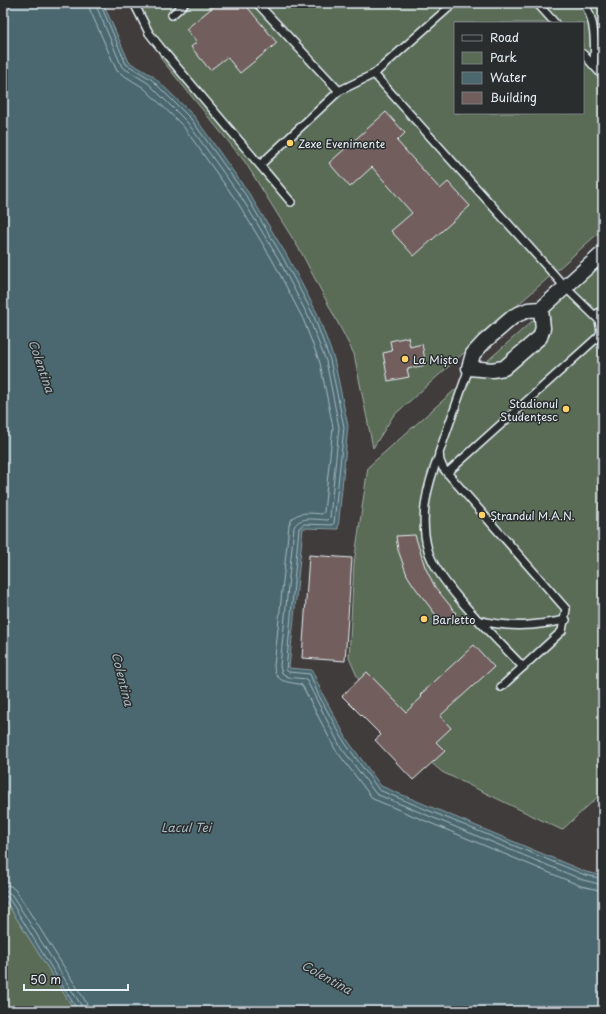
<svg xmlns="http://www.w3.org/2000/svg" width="606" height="1014" viewBox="0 0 606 1014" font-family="'Playpen Sans',sans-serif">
	<rect width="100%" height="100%" fill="#403c3c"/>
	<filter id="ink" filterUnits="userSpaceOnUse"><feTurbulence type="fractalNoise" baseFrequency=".025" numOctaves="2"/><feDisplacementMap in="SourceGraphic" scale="8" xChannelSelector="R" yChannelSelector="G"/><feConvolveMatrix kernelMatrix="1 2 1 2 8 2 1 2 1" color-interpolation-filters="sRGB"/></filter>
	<g filter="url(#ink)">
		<g fill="#5a6c56" stroke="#a1aea7" fill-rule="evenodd">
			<path d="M137,3H603V229L393,416L373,448L354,354L301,252L245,162L162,60ZM455,23H583V113H455Z"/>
			<polygon points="603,258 603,792 562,830 442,772 413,747 364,692 349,658 354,563 368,467"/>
			<polygon points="3,897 75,1011 3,1011"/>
		</g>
		<polygon fill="#4b686f" stroke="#8a9fa6" points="3,3 103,3 129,62 153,76 194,116 250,195 286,254 317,313 334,359 348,426 338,529 303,528 289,668 312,670 322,693 348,741 381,786 586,872 603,876 603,1011 75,1011 3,897"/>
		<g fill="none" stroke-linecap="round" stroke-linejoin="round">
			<g stroke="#a9bac1" stroke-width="1">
				<path d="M89,3L90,10L117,71L144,88L183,126L238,203L273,261L303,319L320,363L333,427L324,512L322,514C309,513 294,510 289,525L274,666C275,684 289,681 302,685L335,749L373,799L581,886L603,891"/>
				<path d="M95,3L122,67L148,83L187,122L243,200L278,258L308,316L326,361L339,427L330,518L328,520C317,520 300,515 294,527L280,666L282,673L288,677L306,679L340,746L376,794L583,880L603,885"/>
				<polyline points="100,3 126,64 151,79 191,119 247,197 282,256 313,314 330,360 344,427 334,523 332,525 304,524 299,528 286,670 289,672 310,674 318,694 345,743 379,790 585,875 603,879"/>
				<polyline points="3,885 11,886 17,892 86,1002 89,1011"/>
				<polyline points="3,891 8,892 12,895 81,1005 83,1011"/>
				<polyline points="3,896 8,897 18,913 78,1011"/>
			</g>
		</g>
		<g fill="#725f5d" stroke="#e8f1f8">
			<polygon points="218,3 244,3 277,43 240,73 227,57 210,70 191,47 197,42 186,29"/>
			<polygon points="386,112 405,133 397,141 440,189 448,182 470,206 414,256 391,231 412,213 372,167 350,187 329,163"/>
			<polygon points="408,337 410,347 422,344 426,365 407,369 409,377 388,381 383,353 392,351 390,341"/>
			<polygon points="415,535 425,567 435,587 456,613 442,623 414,586 407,575 398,550 396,536"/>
			<polygon points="309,555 352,558 345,661 302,658"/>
			<polygon points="474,645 494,667 440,716 451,728 436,742 445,751 413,780 375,740 381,735 342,696 367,672 406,712 422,697 420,695"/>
		</g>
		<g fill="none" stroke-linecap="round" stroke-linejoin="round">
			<defs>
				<g id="lane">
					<polyline points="134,3 149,33 160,47 291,202"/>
					<polyline points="257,3 339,91"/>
					<polyline points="537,3 555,23"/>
					<path d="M584,3C596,21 595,46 594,66"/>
					<polyline points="172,15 185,3"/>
					<polyline points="583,54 603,76"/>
					<polyline points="374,74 565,287 599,320 601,331 599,336 447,473"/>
					<polyline points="261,164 339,91 374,74 454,3"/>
					<polyline points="595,315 603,310"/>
					<polyline points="469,368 439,453 440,461 443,468 566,609 562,631 501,687"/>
					<path d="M439,455C427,486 419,517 428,550C437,583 498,640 523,667"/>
					<path d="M481,621C514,628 533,626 566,620"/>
				</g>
				<polyline id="street" points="541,309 543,328 540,337 504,368 492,370 469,368 473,354 484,342 514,316 528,310 541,309 603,253"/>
			</defs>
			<use href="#lane" stroke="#e8f1f8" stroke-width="10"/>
			<use href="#street" stroke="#e8f1f8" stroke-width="17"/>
			<use href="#lane" stroke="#2a2d2e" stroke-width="7"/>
			<use href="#street" stroke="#2a2d2e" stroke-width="14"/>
		</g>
	</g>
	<g fill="#ffd166" stroke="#2a2d2e" stroke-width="1.5">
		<circle cx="290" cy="143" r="4"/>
		<circle cx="405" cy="359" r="4"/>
		<circle cx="566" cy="409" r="4"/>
		<circle cx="482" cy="515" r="4"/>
		<circle cx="424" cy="619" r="4"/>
	</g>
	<g text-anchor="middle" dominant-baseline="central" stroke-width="3" stroke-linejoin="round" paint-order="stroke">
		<g font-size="11" fill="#e8f1f8" stroke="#2a2d2e" text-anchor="start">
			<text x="298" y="143">Zexe Evenimente</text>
			<text x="413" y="359">La Mișto</text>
			<text x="558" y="403" text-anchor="end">Stadionul<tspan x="558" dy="13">Studențesc</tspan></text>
			<text x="490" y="515">Ștrandul M.A.N.</text>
			<text x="432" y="619">Barletto</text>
		</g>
		<g font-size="12" font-style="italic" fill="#a9bac1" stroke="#2a2d2e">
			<text transform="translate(42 366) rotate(71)">Colentina</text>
			<text transform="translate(123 679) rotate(76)">Colentina</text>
			<text x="186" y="827">Lacul Tei</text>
			<text transform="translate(327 977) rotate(29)">Colentina</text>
		</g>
	</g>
	<rect width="606" height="1014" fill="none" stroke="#2a2d2e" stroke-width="16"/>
	<rect x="8" y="8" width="590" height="998" fill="none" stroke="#e8f1f8" stroke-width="1.5" filter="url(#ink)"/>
	<rect x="454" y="22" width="130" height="92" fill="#2a2d2e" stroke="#767b7f"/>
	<rect x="462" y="35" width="20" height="6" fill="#2a2d2e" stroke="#767b7f"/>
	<text x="490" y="42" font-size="12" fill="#e8f1f8">Road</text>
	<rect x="462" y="52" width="20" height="12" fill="#5a6c56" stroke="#767b7f"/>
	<text x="490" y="62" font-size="12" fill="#e8f1f8">Park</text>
	<rect x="462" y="72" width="20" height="12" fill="#4b686f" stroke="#767b7f"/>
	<text x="490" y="82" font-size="12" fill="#e8f1f8">Water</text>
	<rect x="462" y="92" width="20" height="12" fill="#725f5d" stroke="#767b7f"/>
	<text x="490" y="102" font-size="12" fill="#e8f1f8">Building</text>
	<path d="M24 984v6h104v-6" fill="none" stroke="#e8f1f8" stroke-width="2"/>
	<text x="30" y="984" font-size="12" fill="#e8f1f8" stroke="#2a2d2e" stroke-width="3" paint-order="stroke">50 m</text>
</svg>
